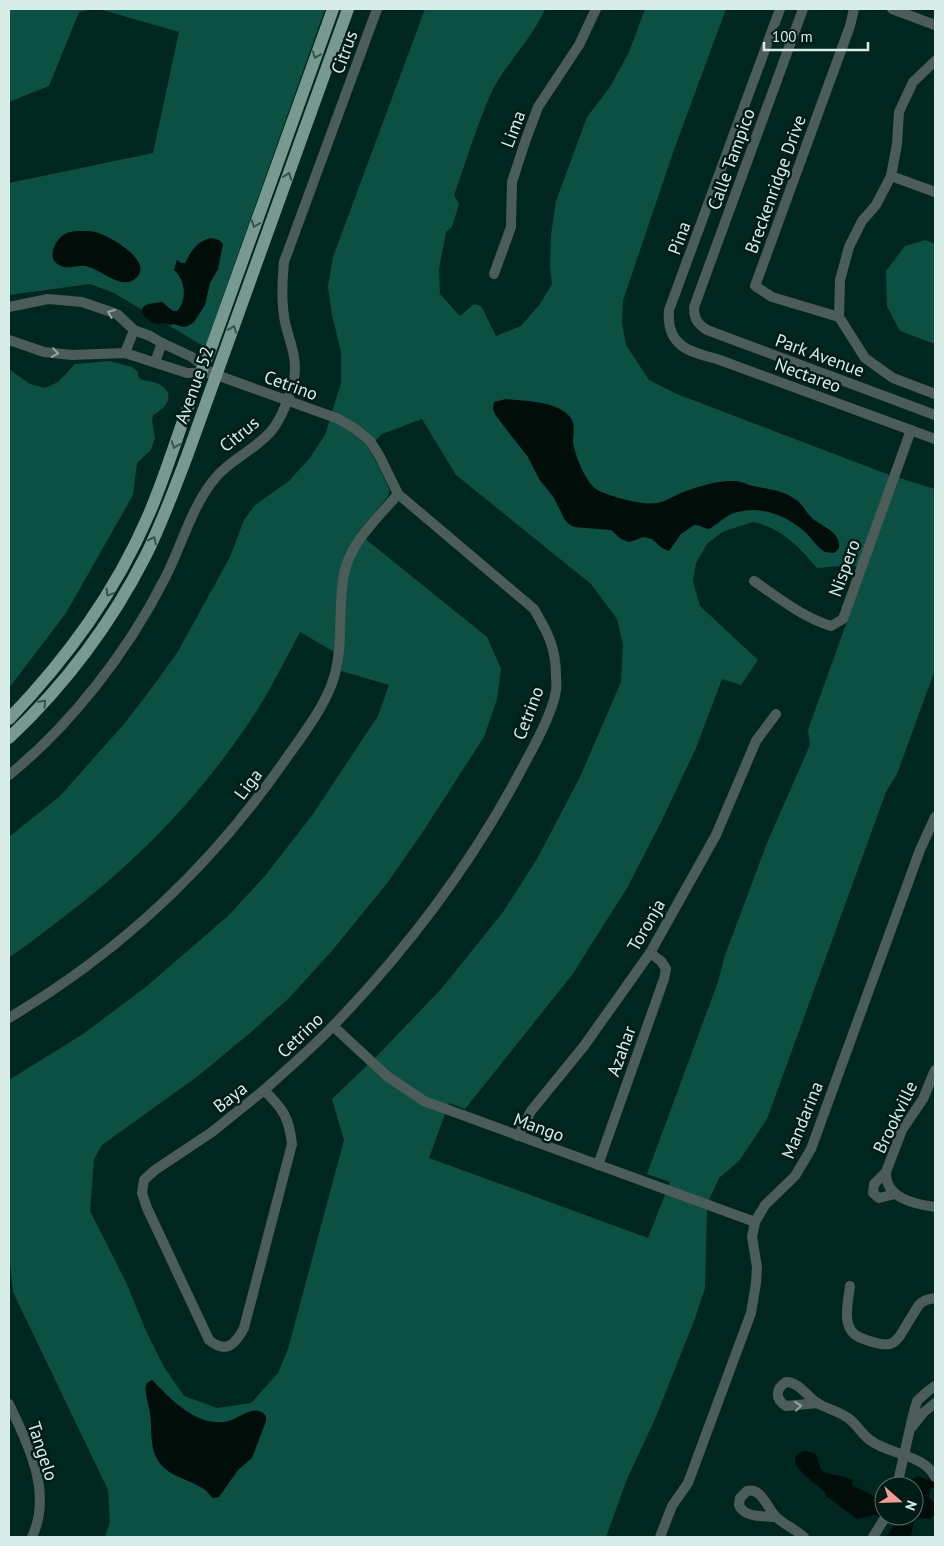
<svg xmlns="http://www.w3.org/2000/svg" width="944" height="1546" viewBox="0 0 944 1546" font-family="'PT Sans',sans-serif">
	<rect width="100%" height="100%" fill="#00271f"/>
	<g fill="#0c4f43" fill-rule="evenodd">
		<polygon points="9,9 93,9 79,12 49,86 9,102"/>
		<polygon points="99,9 325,9 205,347 114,293 90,284 9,295 9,183 153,153 179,32"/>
		<path d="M425,9H545C532,39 506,63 491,93C477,125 466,162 454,195L459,204L452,227L446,232L439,269L440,294L460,316L474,304L481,306L496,336L521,326L540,304L552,284L550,267L551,235L556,201L587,117L610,87L629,52L645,9H726L675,147L623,300L622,323L626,345L649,380L677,394L887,474L935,489V670L897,774L886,792L767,1119L739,1161L719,1178L710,1198L707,1210L705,1288L694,1321L655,1419L627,1479L606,1537H105L110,1522L108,1490L13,1292L9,1252V1080L83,1034L147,986L228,916L264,877L313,814L378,716L389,685L341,671L343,657L300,632C283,664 267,697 246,727C194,803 134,864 61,919C44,932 27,946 9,957V837L60,796L124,724L151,689L177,653L230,557L244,520L255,505L289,481L309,459L325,435L341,383V352L332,315L328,287L333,257ZM422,419L456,475L591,584L617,619L623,644L621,682L580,777L537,859L503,912L442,988L377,1056L332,1099L344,1140L288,1349L278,1373L251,1403L217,1408L184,1396L164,1367L146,1331L127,1284L90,1211L94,1159L102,1145L198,1076L250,1033L289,998L331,952L388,882L422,833L484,737L497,699L501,669L487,637L358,533L388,496L390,491L378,465L368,448L382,434ZM753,522C782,528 799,547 817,568L852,565L865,571L808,730L810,745L767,843L724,958L719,979L647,1174L670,1182L648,1238L429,1158L449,1103L465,1109L572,975L627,888L662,820L696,748L722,679L741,685L758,660L700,606L693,581L696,563L707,544L722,532Z"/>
		<polygon points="925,240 935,244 935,344 900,331 887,306 886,271 905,246"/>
		<path d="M110,361L132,367L138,372V377L142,380C169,382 180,400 153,415L152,421L155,438L151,450L137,463L133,495L66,613L9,688V369L30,384L45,388L58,382L75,364Z"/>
	</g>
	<g fill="#000d09">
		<path d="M84,231C87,231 92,231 95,232C108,235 151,259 138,276C123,294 101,268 85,266C77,265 67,270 59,265C46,259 55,239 65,234C70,231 77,231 84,231Z"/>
		<path d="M211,238L219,240L223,244L218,269L210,283L205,305L194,322L188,326L183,327L174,324L170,325C164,322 159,325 154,323C147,320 136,310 146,305C151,303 157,303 162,302L173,311H177C188,300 185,279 174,270L177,260L181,263H185C192,250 196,242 211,238Z"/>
		<path d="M506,399C524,401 558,401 570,417C576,424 573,433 573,442C575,455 585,481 596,489C605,495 632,502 643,503C663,506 669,497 686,491C700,486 719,480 734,481C739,481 744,483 749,485C765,489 781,489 795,499C803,504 806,513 813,519C823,527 841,532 839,548L834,553L825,552C818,548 814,541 808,535C790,516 760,504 734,513C726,515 712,529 708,529C703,528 701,525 694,525L681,534L669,551L662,548L652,539L644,537L629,542L621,539L611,530L574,527L569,524L565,520L554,498L539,479L528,457L496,416L493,409L494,402Z"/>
		<path d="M152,1380C171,1399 194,1425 224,1422C238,1421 254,1401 266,1416V1421L252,1458L238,1470L219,1497L213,1498C209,1495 207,1490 202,1488C183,1476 162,1476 154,1452C150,1439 152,1426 150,1413C149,1404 143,1391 147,1383Z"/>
		<path d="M804,1451C822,1452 815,1459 822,1471C831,1476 844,1475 853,1480L852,1485L874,1496L884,1508V1516H914V1486H908L909,1481L918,1476L927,1480L935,1475V1486L930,1490L929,1497L935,1504V1514L930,1519L920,1518C909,1522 915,1530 910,1537H886L893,1527L891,1522L875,1515L857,1519L826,1496L824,1491C816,1484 778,1459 804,1451Z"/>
	</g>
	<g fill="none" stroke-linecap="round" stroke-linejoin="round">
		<g stroke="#4c5c58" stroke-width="10">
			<path d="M780,9L669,310C666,345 688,352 717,359L935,439"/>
			<path d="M803,9L694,307C694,318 697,324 707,330L935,415"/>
			<polyline points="892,9 935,25"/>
			<polyline points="935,61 913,82 899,112 897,144 891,176 876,205 862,221 849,247 840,280 839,317 865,358 893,378 935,394"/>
			<polyline points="891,176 935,192"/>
			<polyline points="494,274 511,227 512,182 526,139 538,107 579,45 596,9"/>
			<polyline points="9,307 48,299 82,302 117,314 134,330 150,336 162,343 192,357 209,371"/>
			<polyline points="839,317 772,297 755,286 850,26 854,9"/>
			<path d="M9,340L44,352L72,355L125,353L187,373H211L339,419L357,430L370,441L380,457L398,494L534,609C548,633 556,648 556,676C556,680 557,686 556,691C552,715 531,752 519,774C470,866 406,950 334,1025C312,1048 288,1069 264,1090"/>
			<polyline points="125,353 134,330"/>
			<polyline points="155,362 162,343"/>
			<path d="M754,581C779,598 802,617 831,626L843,619L911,430"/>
			<path d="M9,775C71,725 128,651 164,580C181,548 190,511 212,482C228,460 255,451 272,430C282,418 291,393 294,378C298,359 289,340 285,322C281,302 282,282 284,262L377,9"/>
			<path d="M9,1018C120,952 209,869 283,763C299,740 321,712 331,686C345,651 337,610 344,574C350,542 379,517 398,494"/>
			<polyline points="333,1026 387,1076 424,1101 755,1222"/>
			<path d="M935,1070L923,1099L902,1130L886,1172C885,1198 914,1204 935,1207"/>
			<path d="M264,1090C283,1109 289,1117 292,1144L244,1328C235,1345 226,1354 209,1340L147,1208L142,1193L144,1180L155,1170L212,1132Z"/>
			<polyline points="518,1136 531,1111 584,1046 650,953 716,835 756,741 776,714"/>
			<polyline points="598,1165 664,979 666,969 661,961 650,953"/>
			<polyline points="886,1172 874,1184 873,1193 879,1198 895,1194"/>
			<path d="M850,1286C848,1303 840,1330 861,1338C899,1353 895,1341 914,1313C916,1309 920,1303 924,1301C927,1299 932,1299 935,1298"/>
			<path d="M818,1403L786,1406C775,1399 775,1389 786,1382C799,1382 807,1396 817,1403C827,1409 839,1411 848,1418C857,1424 862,1435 870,1440C889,1455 924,1454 935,1477"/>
			<path d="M9,1404C28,1445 53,1492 32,1537"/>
			<polyline points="912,1427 923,1413 935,1403"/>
			<polyline points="897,1486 913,1415 917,1401 928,1391 935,1386"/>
			<path d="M776,1517C764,1516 744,1518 739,1505L740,1498L747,1491C761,1487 767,1507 775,1516C783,1524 795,1529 804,1537"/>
			<polyline points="660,1537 672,1506 688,1483 751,1313 756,1283 757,1267 752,1237 755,1222 765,1205 795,1176 811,1149 920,850 935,817"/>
			<polyline points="873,1537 886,1516"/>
		</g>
		<g stroke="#779990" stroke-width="12">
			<path d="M9,719C68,657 115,593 149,514C172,460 186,404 210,351L333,9"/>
			<path d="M9,738C65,685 111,624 146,555C162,523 174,490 187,456L348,9"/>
		</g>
	</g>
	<defs><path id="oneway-chevron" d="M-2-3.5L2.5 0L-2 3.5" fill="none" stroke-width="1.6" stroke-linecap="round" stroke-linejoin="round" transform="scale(1.25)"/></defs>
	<g stroke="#36544d">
		<use href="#oneway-chevron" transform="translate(316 55) rotate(110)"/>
		<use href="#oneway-chevron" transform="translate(288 176) rotate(-70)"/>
		<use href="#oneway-chevron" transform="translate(255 224) rotate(110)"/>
		<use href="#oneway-chevron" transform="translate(233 329) rotate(-70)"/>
		<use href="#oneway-chevron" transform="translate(175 445) rotate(110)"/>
		<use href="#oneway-chevron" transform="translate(153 540) rotate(-65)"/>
		<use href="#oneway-chevron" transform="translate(109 593) rotate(121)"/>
		<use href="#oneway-chevron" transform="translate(43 703) rotate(-47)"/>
	</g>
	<g stroke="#92a4a0">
		<use href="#oneway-chevron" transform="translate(111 313) rotate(-157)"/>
		<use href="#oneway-chevron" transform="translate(55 353) rotate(8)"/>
		<use href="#oneway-chevron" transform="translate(798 1406) rotate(-6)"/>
	</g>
	<g text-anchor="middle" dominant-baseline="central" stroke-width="5" stroke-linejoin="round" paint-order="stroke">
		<g font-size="18" fill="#d8ede7" stroke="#001c16">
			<text transform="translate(344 52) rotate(-70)">Citrus</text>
			<text transform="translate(513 129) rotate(-69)">Lima</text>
			<text transform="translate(731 159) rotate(-70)">Calle Tampico</text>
			<text transform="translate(775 184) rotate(-70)">Breckenridge Drive</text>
			<text transform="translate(679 238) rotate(-70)">Pina</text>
			<text transform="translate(820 355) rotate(20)">Park Avenue</text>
			<text transform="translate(808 375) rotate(20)">Nectareo</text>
			<text transform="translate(194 385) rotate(-70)">Avenue 52</text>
			<text transform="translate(291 385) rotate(20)">Cetrino</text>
			<text transform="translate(239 434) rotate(-39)">Citrus</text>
			<text transform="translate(844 568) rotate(-70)">Nispero</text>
			<text transform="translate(528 713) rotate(-69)">Cetrino</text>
			<text transform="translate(248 784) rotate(-53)">Liga</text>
			<text transform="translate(646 925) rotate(-60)">Toronja</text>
			<text transform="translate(300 1035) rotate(-44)">Cetrino</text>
			<text transform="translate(621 1051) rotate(-70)">Azahar</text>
			<text transform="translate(230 1097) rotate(-38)">Baya</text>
			<text transform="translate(895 1117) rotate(-64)">Brookville</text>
			<text transform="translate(802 1120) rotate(-68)">Mandarina</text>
			<text transform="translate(539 1127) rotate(20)">Mango</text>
			<text transform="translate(43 1451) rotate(72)">Tangelo</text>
		</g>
	</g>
	<rect width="944" height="1546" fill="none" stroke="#d8ede7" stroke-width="20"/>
	<g transform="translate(899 1501) rotate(110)"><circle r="24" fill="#001c16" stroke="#56706a"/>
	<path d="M0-4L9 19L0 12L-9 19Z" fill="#f59c92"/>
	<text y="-8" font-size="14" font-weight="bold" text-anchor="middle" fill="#d8ede7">N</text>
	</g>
	<path d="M764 42v8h104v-8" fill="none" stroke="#d8ede7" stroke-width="2.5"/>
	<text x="772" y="42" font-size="15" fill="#d8ede7" stroke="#001c16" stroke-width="4" paint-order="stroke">100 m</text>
</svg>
